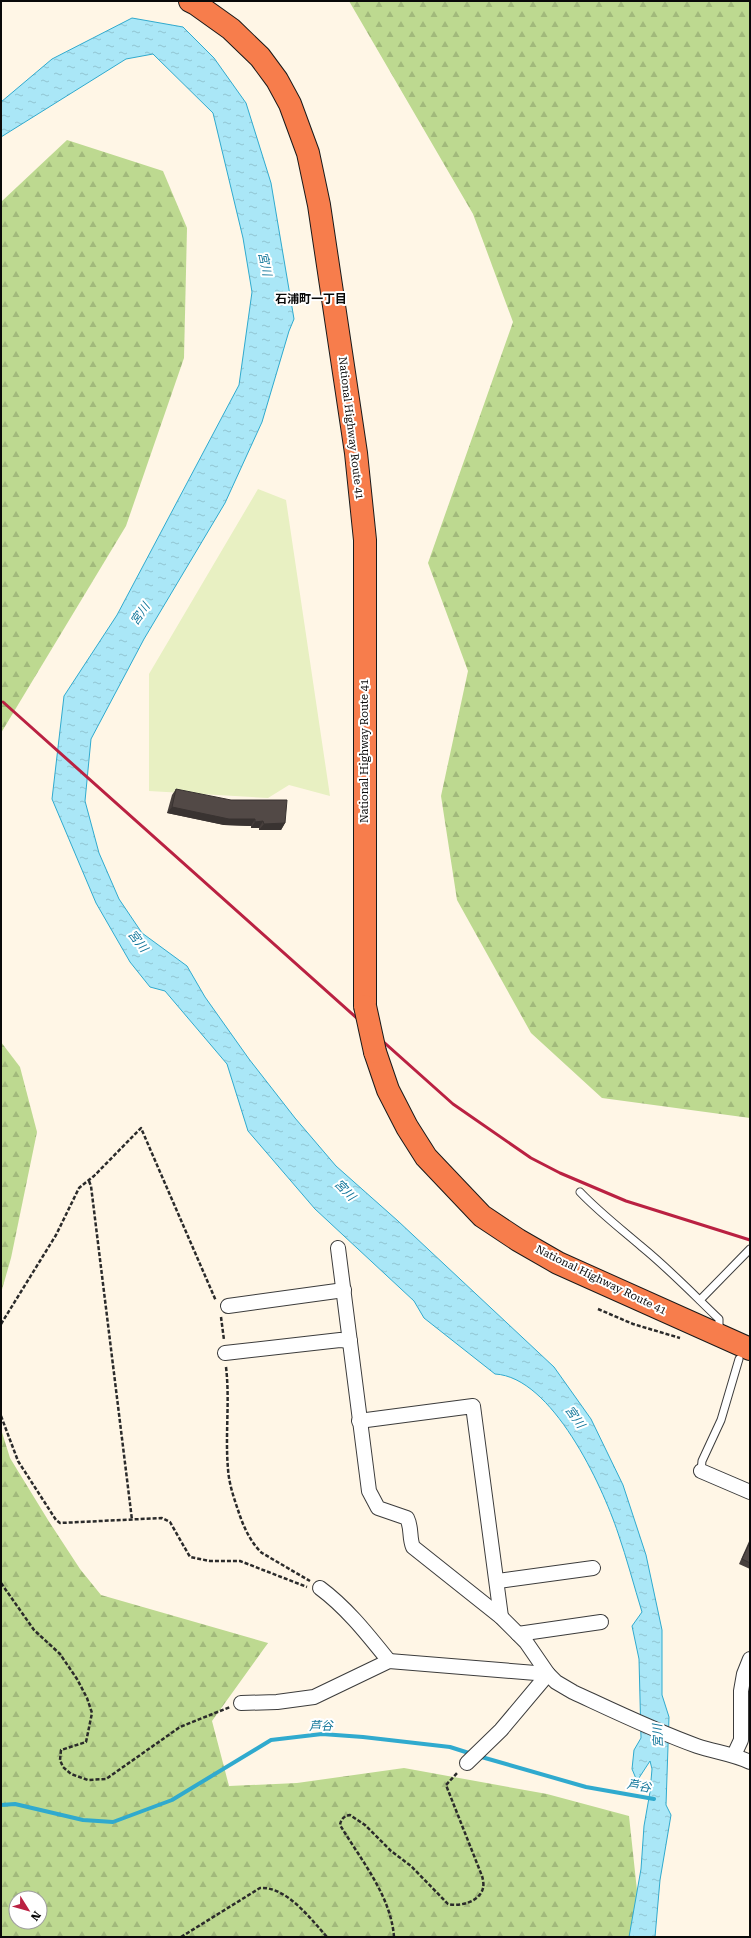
<svg xmlns="http://www.w3.org/2000/svg" width="751" height="1938" viewBox="0 0 751 1938" font-family="'Roboto Serif','Noto Sans JP',serif">
	<defs>
		<pattern id="forest-firs" width="22" height="20" patternUnits="userSpaceOnUse"><rect width="22" height="20" fill="#bdd990"/><path d="M5 1l3.5 6h-7zM16 11l3.5 6h-7z" fill="#a1b97b"/></pattern>
		<pattern id="water-ripples" width="26" height="14" patternUnits="userSpaceOnUse"><rect width="26" height="14" fill="#aae7f7"/><path d="M2 4q2-2 4 0t4 0M15 11q2-2 4 0t4 0" fill="none" stroke="#91c5d2"/></pattern>
	</defs>
	<rect width="100%" height="100%" fill="#fff6e6"/>
	<g fill="url(#forest-firs)" fill-rule="evenodd">
		<polygon points="349,1 750,1 750,1118 602,1098 531,1033 457,900 441,796 468,671 428,563 513,322 473,214"/>
		<polygon points="67,140 163,171 187,228 184,358 126,526 1,733 1,202"/>
		<polygon points="1,1042 20,1067 37,1132 11,1258 1,1293"/>
		<path d="M1,1429L10,1458L48,1520L80,1569L101,1595L268,1643L212,1721L229,1786L297,1783L404,1768L547,1794L629,1816L642,1937H1ZM16,1898H40V1922H16Z"/>
	</g>
	<polygon fill="#e8f0c2" points="258,489 286,500 330,796 289,785 268,798 149,791 149,674"/>
	<path fill="url(#water-ripples)" stroke="#30aace" d="M132,18L183,27L214,58L246,103L271,183L294,319L289,331L262,422L225,503L144,639L91,739L85,801L99,853L119,899L142,933L187,966L205,997L249,1059L295,1118L336,1166L398,1221L554,1367L591,1419L623,1485L646,1555L662,1630V1695L669,1717L666,1805L671,1815L660,1880L655,1937H629L641,1869L644,1826L650,1792L652,1769L650,1761L637,1781L632,1769L634,1750L641,1738L639,1659L632,1626L642,1612C634,1586 627,1559 618,1533C602,1485 552,1377 495,1374L424,1318L414,1301L315,1209L248,1131L227,1064L165,991L150,987L130,962L96,903L52,799L64,696L117,615L239,385L252,292L243,238L213,113L153,54L126,59L1,137V102L52,59Z"/>
	<g fill="none" stroke-linecap="round" stroke-linejoin="round">
		<g stroke="#30aace" stroke-width="4">
			<polyline points="478,1756 586,1787 654,1799"/>
			<polyline points="1,1805 15,1804 83,1820 113,1822 172,1800 271,1740 322,1734 363,1737 450,1747 472,1754"/>
		</g>
		<defs>
			<g id="lane">
				<path d="M580,1192C599,1212 621,1229 642,1247C669,1269 694,1295 719,1319V1332"/>
				<polyline points="700,1300 750,1249"/>
				<polyline points="701,1471 702,1461 721,1420 739,1359"/>
			</g>
			<g id="street">
				<path d="M338,1248L369,1491L378,1508L407,1518C412,1528 409,1538 413,1547L501,1617L526,1642L548,1674L556,1682L573,1692C614,1711 655,1731 697,1746C715,1752 733,1754 750,1762"/>
				<polyline points="228,1306 344,1290"/>
				<polyline points="225,1353 340,1340 350,1341"/>
				<polyline points="359,1421 473,1406 501,1617"/>
				<polyline points="701,1471 750,1492"/>
				<polyline points="498,1581 593,1568"/>
				<path d="M320,1588C347,1608 368,1635 389,1661"/>
				<polyline points="518,1634 601,1622"/>
				<polyline points="241,1703 277,1702 314,1697 389,1661 548,1674"/>
				<polyline points="734,1755 741,1740 741,1691 744,1674 750,1659"/>
				<polyline points="467,1763 501,1730 548,1674"/>
			</g>
			<g id="highway">
				<polyline points="190,1 196,4 231,29 260,57 277,80 290,104 308,153 319,205 356,453 365,540 365,1006"/>
				<polyline points="375,1052 388,1090 407,1127 426,1157 482,1216 518,1240 558,1263 750,1349"/>
			</g>
		</defs>
		<use href="#lane" stroke="#3c3c3c" stroke-width="9"/>
		<use href="#street" stroke="#3c3c3c" stroke-width="16"/>
		<use href="#highway" stroke="#1a1a1a" stroke-width="24"/>
		<g stroke="#2b2b2b" stroke-width="2.5" stroke-dasharray="4 2" stroke-linecap="butt">
			<polyline points="89,1181 91,1186 132,1520"/>
			<polyline points="598,1309 633,1324 680,1338"/>
			<polyline points="221,1317 224,1340"/>
			<polyline points="1,1324 56,1235 79,1188 94,1176 141,1128 216,1301"/>
			<path d="M226,1367C230,1401 225,1434 228,1469C229,1485 235,1501 240,1516C245,1530 252,1544 262,1553L310,1581"/>
			<polyline points="1,1416 18,1461 56,1520 60,1523 162,1518 170,1522 190,1557 210,1561 240,1561 307,1587"/>
			<polyline points="1,1583 34,1630 60,1654 77,1679 87,1698 92,1713 86,1742 61,1750 60,1760 63,1767 71,1774 88,1780 106,1779 180,1727 230,1707"/>
			<path d="M181,1937L260,1888C286,1886 311,1919 327,1937"/>
			<path d="M394,1937C391,1896 361,1860 340,1825C341,1819 344,1816 350,1815L365,1825L391,1851L411,1866L448,1904C459,1907 480,1902 483,1888C484,1885 483,1879 482,1876L446,1785L458,1772"/>
		</g>
		<use href="#lane" stroke="#fff" stroke-width="7"/>
		<use href="#street" stroke="#fff" stroke-width="14"/>
		<use href="#highway" stroke="#f77d4c" stroke-width="22"/>
		<polyline stroke="#ba2142" stroke-width="3" points="3,702 453,1104 531,1158 560,1173 626,1201 750,1240"/>
		<defs>
			<polyline id="highway-bridge" points="365,1006 375,1052"/>
		</defs>
		<use href="#highway-bridge" stroke="#1a1a1a" stroke-width="24" stroke-linecap="butt"/>
		<use href="#highway-bridge" stroke="#f77d4c" stroke-width="22"/>
	</g>
	<g fill="#473f3c">
		<polygon points="176,789 285,823 281,830 259,830 259,828 251,828 251,826 224,825 167,813 172,795"/>
		<polygon points="750,1539 750,1569 739,1564"/>
	</g>
	<g fill="#393331">
		<polygon points="172,807 255,819 251,826 224,825 167,813"/>
		<polygon points="263,821 259,828 251,828 255,822"/>
		<polygon points="285,823 281,830 259,830 264,824"/>
	</g>
	<g fill="#524946" stroke="#393331">
		<polygon points="176,789 231,800 287,800 285,823 264,824 263,821 255,822 255,819 229,819 172,807"/>
		<polygon points="750,1542 750,1563 742,1559"/>
	</g>
	<g text-anchor="middle" dominant-baseline="central" stroke-width="4" stroke-linejoin="round" paint-order="stroke">
		<g font-size="11" fill="#090909" stroke="#fff">
			<text transform="translate(351 428) rotate(83)">National Highway Route 41</text>
			<text transform="translate(364 751) rotate(-90)">National Highway Route 41</text>
			<text transform="translate(601 1280) rotate(26)">National Highway Route 41</text>
		</g>
		<g font-size="12" font-style="italic" fill="#13779b" stroke="#fff">
			<text transform="translate(265 264) rotate(78)">宮川</text>
			<text transform="translate(140 614) rotate(-55)">宮川</text>
			<text transform="translate(138 941) rotate(52)">宮川</text>
			<text transform="translate(345 1190) rotate(46)">宮川</text>
			<text transform="translate(575 1417) rotate(55)">宮川</text>
			<text transform="translate(321 1726) rotate(-1)">芦谷</text>
			<text transform="translate(658 1736) rotate(-93)">宮川</text>
			<text transform="translate(639 1786) rotate(10)">芦谷</text>
		</g>
		<g font-size="12" font-weight="bold" fill="#090909" stroke="#fff">
			<text x="311" y="299">石浦町一丁目</text>
		</g>
	</g>
	<rect width="751" height="1938" fill="none" stroke="#090909" stroke-width="4"/>
	<g transform="translate(28 1910) rotate(127)"><circle r="19" fill="#ffffff" stroke="#9d9d9d"/>
	<path d="M0-3L7 15L0 10L-7 15Z" fill="#ba2142"/>
	<text y="-6" font-size="11" font-weight="bold" text-anchor="middle" fill="#090909">N</text>
	</g>
</svg>
